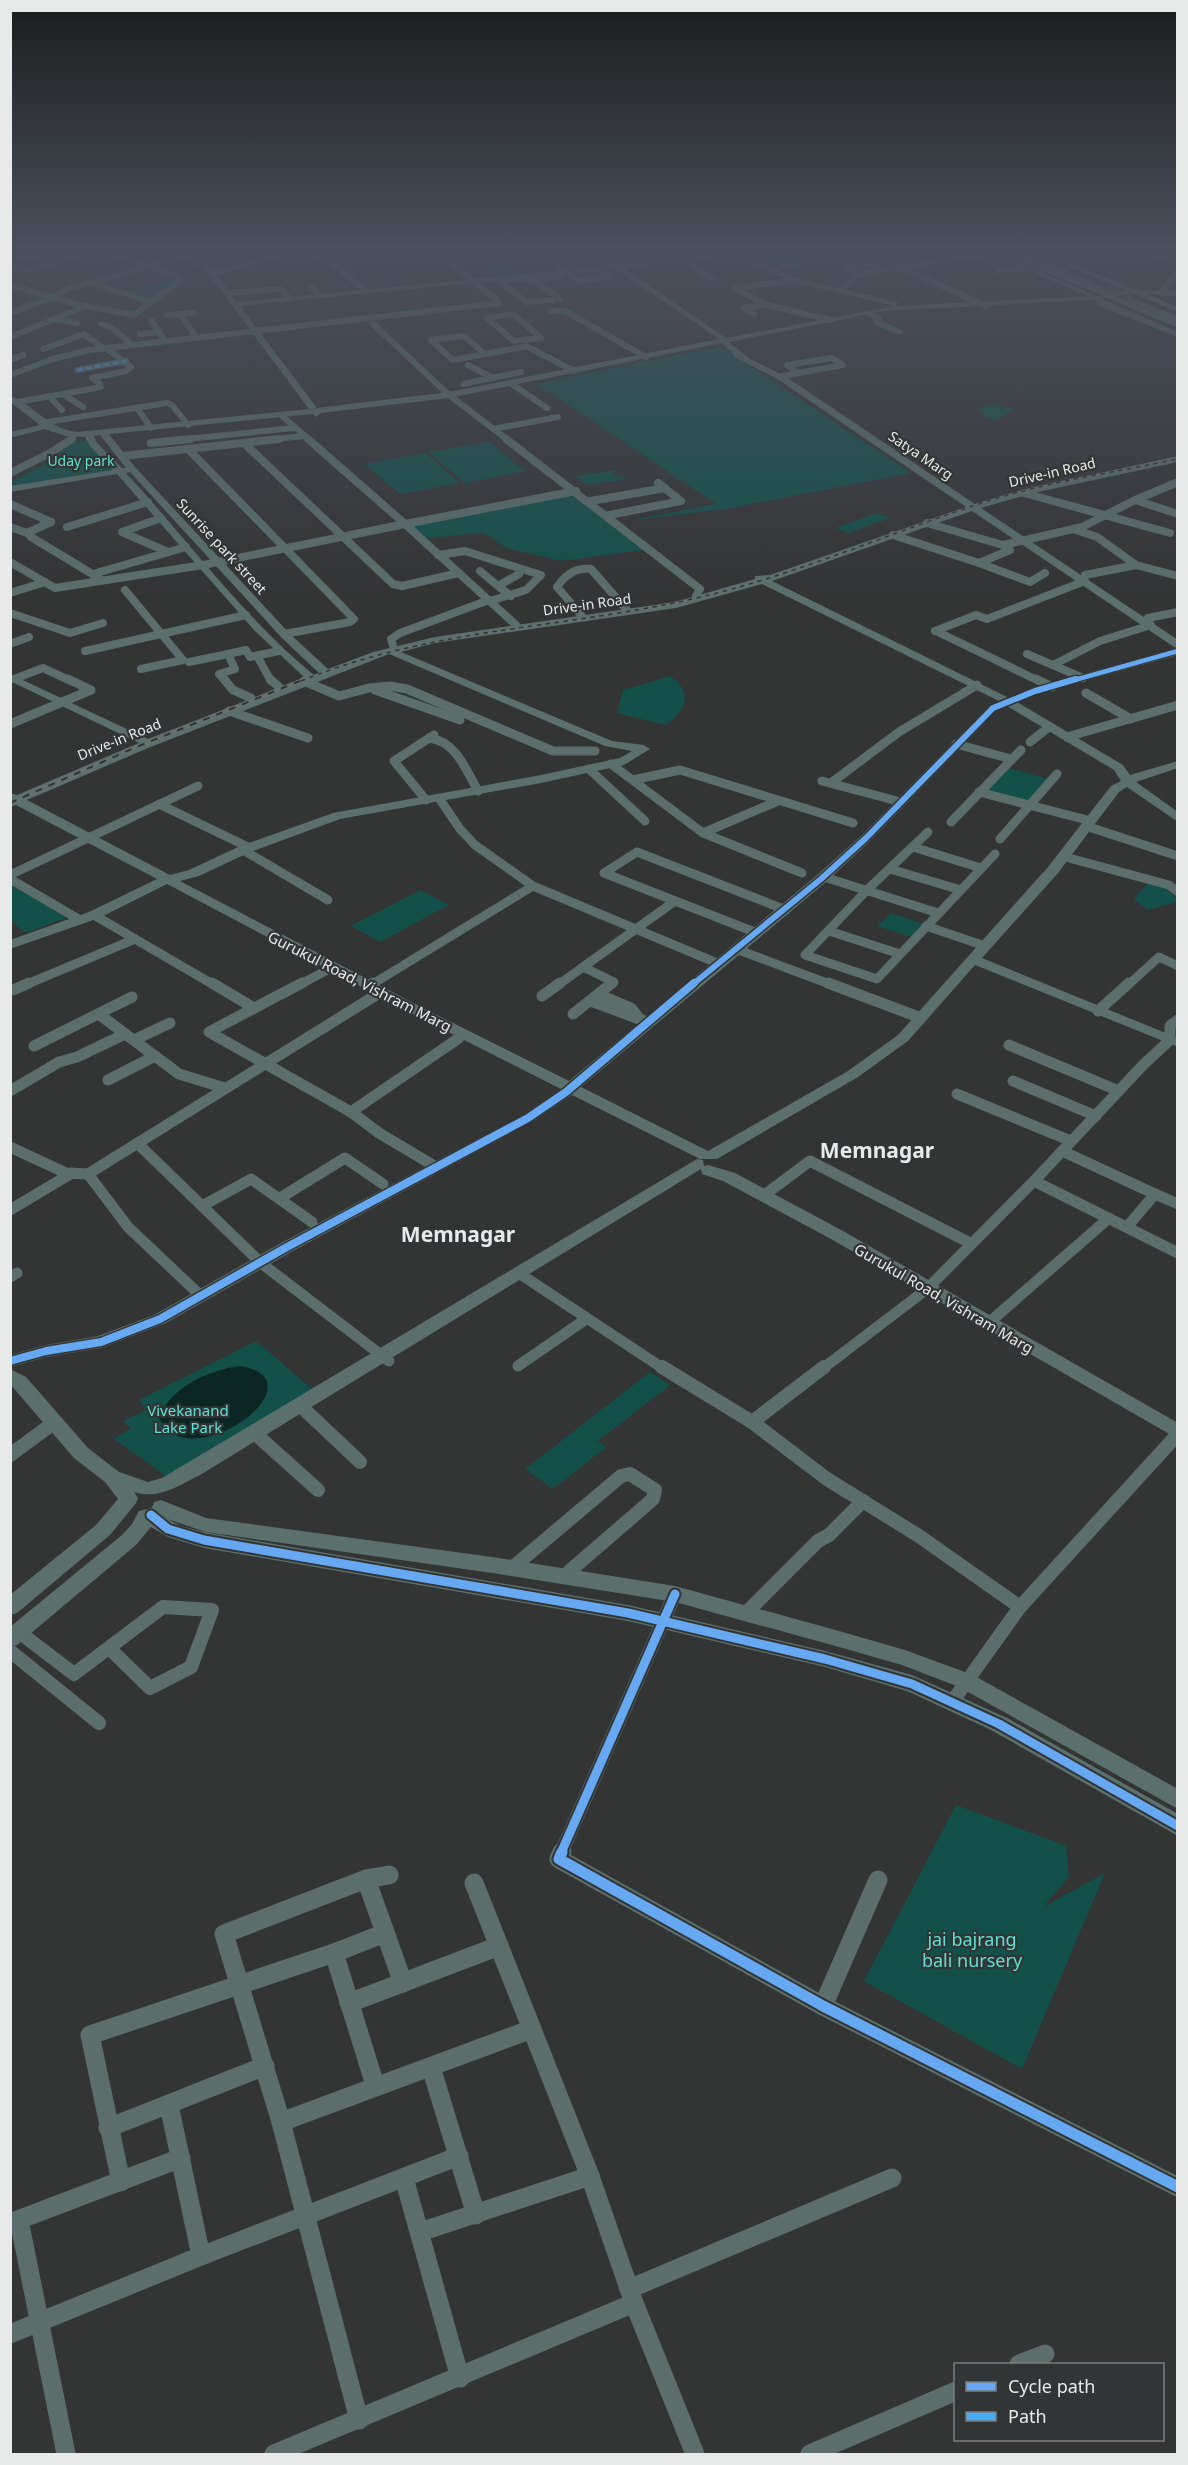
<svg xmlns="http://www.w3.org/2000/svg" width="1188" height="2465" viewBox="0 0 1188 2465" font-family="'Noto Sans',sans-serif">
	<rect width="100%" height="100%" fill="#333434"/>
	<g fill="#14504a">
		<polygon points="794,252 819,264 789,269 763,257"/>
		<polygon points="504,261 523,276 500,279 481,263"/>
		<polygon points="173,278 179,281 151,301 124,292"/>
		<polygon points="710,348 723,348 911,473 726,509 626,521 716,504 537,384"/>
		<polygon points="990,404 1015,409 996,420 984,417 979,409"/>
		<polygon points="90,440 119,471 11,489 11,482 63,454 54,452 72,441"/>
		<polygon points="489,442 525,471 465,483 428,452"/>
		<polygon points="425,453 460,483 400,494 365,464"/>
		<polygon points="616,470 618,472 611,473 616,477 624,476 627,479 586,485 575,476"/>
		<polygon points="570,494 644,550 561,561 506,548 483,532 425,539 411,525"/>
		<polygon points="877,513 890,518 849,533 835,528"/>
		<path d="M670,676C694,693 686,710 666,725L617,713L623,690Z"/>
		<polygon points="1009,768 1052,780 1031,802 988,790"/>
		<polygon points="1157,882 1177,898 1177,902 1147,910 1134,899 1146,885"/>
		<polygon points="10,885 65,915 65,918 26,933 11,921"/>
		<polygon points="420,890 449,905 380,942 351,926"/>
		<polygon points="891,913 924,924 911,937 877,926"/>
		<polygon points="256,1341 313,1390 166,1476 114,1439 131,1428 123,1421 146,1410 139,1400"/>
		<polygon points="650,1372 670,1385 598,1441 606,1447 553,1489 525,1469"/>
		<polygon points="956,1805 1066,1846 1069,1877 1043,1907 1105,1873 1022,2069 864,1981"/>
	</g>
	<path fill="#0c2623" d="M240,1366C326,1380 188,1481 159,1418C170,1387 209,1370 240,1366Z"/>
	<g fill="none" stroke-linecap="round" stroke-linejoin="round">
		<polyline stroke="#4e4f4f" stroke-width="10" stroke-dasharray="10 5" stroke-linecap="butt" points="1108,291 1131,301"/>
		<g stroke="#5b6e6b" stroke-width="6">
			<polyline points="16,249 14,256 38,255 60,249"/>
			<polyline points="290,249 328,259 366,291"/>
			<polyline points="434,249 500,303"/>
			<polyline points="938,249 945,252"/>
			<polyline points="442,255 492,249"/>
			<polyline points="684,260 712,279"/>
			<polyline points="557,265 579,281 609,277 600,271"/>
			<polyline points="10,266 27,270 99,250"/>
			<polyline points="998,271 1026,267"/>
			<polyline points="857,272 848,268 910,256 897,250 904,249"/>
			<polyline points="558,273 561,276 533,279 560,299"/>
			<polyline points="213,274 293,250"/>
			<polyline points="497,279 526,302 553,300"/>
			<polyline points="795,280 734,288 767,305 830,320"/>
			<polyline points="499,281 524,278 531,282"/>
			<polyline points="91,283 151,302"/>
			<polyline points="10,285 80,305 134,315 180,281 178,277 151,266 94,249"/>
			<polyline points="312,288 320,296"/>
			<polyline points="840,291 856,275 900,267"/>
			<polyline points="227,293 281,289 289,299"/>
			<polyline points="1160,293 1178,293"/>
			<polyline points="986,306 900,267 993,253"/>
			<polyline points="550,311 565,311 646,357"/>
			<polyline points="10,313 54,297 67,289 210,249"/>
			<polyline points="180,314 196,337"/>
			<polygon points="513,314 541,338 514,341 487,318"/>
			<polyline points="754,314 744,308 763,305"/>
			<polyline points="869,314 879,319 877,322 899,332"/>
			<polyline points="167,315 194,313"/>
			<polyline points="54,319 77,323"/>
			<polyline points="152,321 165,341"/>
			<polyline points="372,323 449,395 508,440"/>
			<polyline points="101,324 111,327 131,344"/>
			<polyline points="140,334 160,332"/>
			<polyline points="10,337 86,306"/>
			<polyline points="43,349 84,334 103,348"/>
			<polyline points="485,354 464,336 431,340 453,360 523,347 526,346 574,371"/>
			<polyline points="10,360 23,355"/>
			<polyline points="468,365 493,378"/>
			<polyline points="77,370 126,361"/>
			<polyline points="10,375 53,359 89,350 500,303"/>
			<polyline points="782,376 843,365 832,358 787,365 797,373"/>
			<polyline points="100,384 92,378 126,371 131,367 106,348"/>
			<polyline points="463,384 521,372"/>
			<polyline points="513,385 547,408"/>
			<polyline points="63,394 83,407"/>
			<polyline points="49,396 62,410"/>
			<polyline points="18,402 101,387"/>
			<polyline points="137,408 151,428"/>
			<polyline points="283,417 310,440"/>
			<polyline points="41,423 167,403 172,405 188,425"/>
			<polyline points="493,429 558,417"/>
			<polyline points="70,440 73,438"/>
			<polyline points="177,440 294,428"/>
			<polyline points="265,440 304,436"/>
		</g>
		<g stroke="#5b6e6b" stroke-width="8">
			<polyline points="308,439 405,524"/>
			<polyline points="506,439 700,589 696,596"/>
			<polyline points="151,443 191,439"/>
			<polyline points="245,444 393,584 402,586 459,573"/>
			<polyline points="188,449 354,619 350,622 284,634"/>
			<polyline points="123,456 279,439"/>
			<polyline points="10,473 50,453 72,439"/>
			<polyline points="1024,493 1170,533"/>
			<polyline points="1135,500 1178,482"/>
			<polyline points="591,501 665,488"/>
			<polyline points="10,504 51,522"/>
			<polyline points="609,515 681,501 658,483"/>
			<polyline points="161,518 122,532 168,552"/>
			<polyline points="927,523 1003,545 1082,527 1135,500 1178,514"/>
			<polyline points="10,527 27,533 51,522"/>
			<polyline points="67,527 148,502"/>
			<polyline points="1073,529 1097,537 1136,565"/>
			<polyline points="893,535 979,563 1010,550 1007,547"/>
			<polyline points="31,537 99,578"/>
			<polyline points="438,555 465,551 541,575 526,590 490,601"/>
			<polyline points="10,562 55,588 203,565 405,524"/>
			<polyline points="979,563 1030,582 1045,573"/>
			<polyline points="480,571 498,586"/>
			<polyline points="93,574 186,547"/>
			<polyline points="1085,575 1136,565 1178,576"/>
			<polyline points="125,590 183,660 141,669"/>
			<polyline points="10,593 45,582"/>
			<polyline points="511,596 498,586 519,574"/>
			<polyline points="10,613 70,633 103,623"/>
			<path d="M582,616L557,587C565,575 576,567 591,569L627,610"/>
			<polyline points="1148,618 1178,612"/>
			<polyline points="516,625 405,524 576,491"/>
			<polyline points="935,631 976,615 987,619 1085,581"/>
			<polyline points="940,633 1039,681"/>
			<polyline points="10,644 29,637"/>
			<polyline points="393,646 391,639 400,633 489,600"/>
			<polyline points="85,651 246,615"/>
			<polyline points="1027,654 1083,678"/>
			<polyline points="257,656 271,681"/>
			<polyline points="189,662 228,654"/>
			<polyline points="1053,665 1100,641 1151,625"/>
			<polyline points="14,679 43,668 71,681"/>
			<polyline points="225,681 219,674 235,669 228,654 246,650 250,657 279,651"/>
		</g>
		<g stroke="#5b6e6b" stroke-width="9">
			<polyline points="224,679 233,690 251,698"/>
			<polyline points="270,679 279,687"/>
			<polyline points="1036,679 1052,687"/>
			<polyline points="304,681 339,696 369,688 390,686 407,689 553,751 595,751"/>
			<polyline points="375,690 460,720"/>
			<polyline points="1086,693 1131,719"/>
			<polyline points="229,711 308,738"/>
			<polyline points="10,724 91,690 68,679"/>
			<polyline points="1067,737 1178,705"/>
			<path d="M429,738C456,741 466,770 478,791"/>
			<polyline points="1030,742 1049,727"/>
			<polyline points="956,744 1011,759"/>
			<polyline points="611,764 703,833 802,873"/>
			<polyline points="589,769 645,821"/>
			<polyline points="633,780 680,770 853,823"/>
			<polyline points="822,781 901,802"/>
			<polyline points="831,783 899,732 977,685"/>
			<polyline points="979,792 1091,821"/>
			<polyline points="439,798 460,829 475,845 533,886"/>
			<polyline points="426,800 394,761 434,735"/>
			<polyline points="159,804 250,848"/>
			<polyline points="951,822 1021,750"/>
			<polyline points="1092,828 1178,856"/>
			<polyline points="928,832 867,890 805,955 877,979 995,854"/>
			<polyline points="703,833 778,801"/>
			<polyline points="1000,839 1057,774"/>
			<polyline points="913,847 981,868"/>
			<polyline points="243,850 328,900"/>
			<polyline points="1069,858 1169,885 1178,892"/>
			<polyline points="890,869 961,890"/>
			<polyline points="10,875 198,786"/>
			<polyline points="824,877 938,913"/>
			<polyline points="10,879 80,920"/>
			<polyline points="94,915 214,985"/>
			<polyline points="926,926 985,946"/>
			<polyline points="829,931 900,954"/>
			<polyline points="757,933 604,873 637,852 786,910"/>
			<polyline points="736,949 832,985"/>
			<polyline points="583,967 614,982 610,985"/>
			<polyline points="25,985 135,939"/>
			<polyline points="299,985 333,967"/>
			<polyline points="371,985 533,886 717,963"/>
			<polyline points="558,985 675,901"/>
			<polyline points="1128,985 1159,957 1178,966"/>
		</g>
		<g stroke="#5b6e6b" stroke-width="11">
			<polyline points="212,983 254,1008"/>
			<polyline points="302,983 209,1032 351,1112 459,1038"/>
			<polyline points="828,983 921,1018"/>
			<polyline points="369,986 373,983"/>
			<polyline points="13,990 29,983"/>
			<polyline points="600,995 631,1008 639,1018"/>
			<polyline points="542,996 560,983"/>
			<polyline points="591,1001 647,1022"/>
			<polyline points="1098,1011 1129,983"/>
			<polyline points="573,1014 612,983"/>
			<polyline points="100,1015 179,1074 225,1088"/>
			<polyline points="134,1040 170,1023"/>
			<polyline points="1009,1045 1119,1091"/>
			<polyline points="34,1046 132,997"/>
			<polyline points="108,1080 155,1056"/>
			<polyline points="1013,1081 1096,1116"/>
			<polyline points="10,1091 59,1062 77,1057 125,1034"/>
			<polyline points="957,1094 1071,1141"/>
			<polyline points="351,1112 379,1133 436,1167"/>
			<polyline points="137,1143 261,1263 389,1361"/>
			<polyline points="10,1147 66,1173 88,1174 381,992"/>
			<polyline points="1062,1151 1155,1194 1127,1227"/>
			<polyline points="88,1174 128,1227 201,1296"/>
			<polyline points="1034,1181 1178,1253"/>
			<polyline points="767,1193 810,1161 970,1243"/>
			<polyline points="1155,1194 1178,1204"/>
			<polyline points="280,1198 345,1158 383,1184"/>
			<polyline points="202,1206 251,1179 312,1222"/>
			<polyline points="10,1210 72,1173"/>
			<polyline points="520,1274 664,1369"/>
			<polyline points="10,1277 17,1273"/>
			<polyline points="992,1320 1109,1218"/>
			<polyline points="518,1366 586,1319"/>
			<polyline points="822,1369 927,1289 1034,1181 1144,1064 1170,1040 1170,1026 1178,1020"/>
		</g>
		<g stroke="#5b6e6b" stroke-width="14">
			<polyline points="662,1367 752,1422 824,1367"/>
			<polyline points="306,1411 360,1462"/>
			<polyline points="752,1422 827,1479 919,1536 1020,1607"/>
			<polyline points="260,1438 318,1490"/>
			<polyline points="10,1455 55,1422"/>
			<polyline points="512,1568 621,1476 630,1474 655,1490 653,1499 564,1576"/>
			<polyline points="746,1613 818,1541 829,1535 863,1501"/>
			<polyline points="19,1632 74,1674 163,1607 212,1610 191,1667 150,1688 109,1648"/>
			<polyline points="10,1651 99,1723"/>
			<polyline points="952,1702 1020,1607 1178,1434"/>
			<polyline points="561,1853 675,1594"/>
		</g>
		<g stroke="#5b6e6b" stroke-width="19">
			<polyline points="562,1852 559,1859 823,2006 1178,2187"/>
			<polyline points="366,1879 403,1983"/>
			<polyline points="474,1883 590,2176 634,2303 695,2454"/>
			<polyline points="334,1953 375,2085"/>
			<polyline points="349,2003 499,1946"/>
			<polyline points="823,2006 878,1880"/>
			<polyline points="431,2067 476,2215"/>
			<polyline points="169,2105 201,2256"/>
			<polyline points="281,2122 532,2029"/>
			<polyline points="108,2128 265,2066"/>
			<polyline points="404,2178 460,2378"/>
			<polyline points="121,2182 90,2035 334,1953 385,1933"/>
			<polyline points="19,2220 66,2454"/>
			<polyline points="10,2223 181,2158"/>
			<polyline points="420,2232 590,2176"/>
			<polyline points="629,2289 892,2178"/>
			<polyline points="10,2334 201,2256 459,2156"/>
			<polyline points="1019,2364 1045,2354"/>
			<polyline points="359,2420 281,2122 224,1934 366,1879 389,1875"/>
			<polyline points="274,2454 634,2303"/>
			<polyline points="810,2454 956,2391"/>
		</g>
		<g fill="#5b706c" fill-rule="evenodd">
			<path d="M174,249C201,249 223,282 237,302L610,266L587,249H595L618,265L749,249H769L740,254L797,278L898,302L896,306L1087,296L980,249H989L1097,296L1131,289L1158,291L1178,266V274L1163,295L1131,293L1102,299L1178,332V337L1100,306L1094,300L884,311L729,342L750,359L785,376L975,504L1031,488L1178,456V462L1033,493L981,508L1178,640V655L1039,693L1017,702L1123,765L1130,775L1178,761V768L1136,782L1178,812V822L1127,787L1119,792L1058,873L982,958L1178,1038V1047L975,965L908,1041L858,1077L717,1159H700L572,1095L533,1121L293,1251L166,1323L101,1348L46,1357L10,1367V1355L46,1345L98,1336L154,1315L281,1243L523,1115L561,1089L409,1012L167,884L99,918L10,949V940L89,912L157,879L16,805L10,807V793L17,795L139,743L10,681V674L148,739L305,678L254,630L117,474L10,492V486L113,470L90,446L85,437L65,436L45,429L10,438V432L40,425L10,402V396C37,406 46,428 77,432L309,409L207,272ZM731,255L792,282L895,306L726,338L624,268ZM616,269L719,339L449,392L317,408L240,306ZM722,343L737,358L779,380L966,507L770,575L755,576V579L675,602L435,637L373,652L328,669L290,634L135,467L109,434L312,414L317,417L321,413L449,398ZM100,435L126,468H122L97,443L94,436ZM130,472L282,638L319,673L314,675C243,617 188,540 126,473ZM972,511L1174,647L1177,648L1031,689L1009,698L772,581ZM762,584L999,701L989,706L862,835L816,876L569,1081L419,1006L180,881L199,876L248,853L340,819L541,783L624,765L650,749L644,745L612,741L401,652L435,643L676,608ZM389,654L605,746L632,751L620,758L541,775L333,813L238,847L189,870L170,875L27,800L148,748ZM1007,706L1114,770L1121,781L1111,786L1048,867L898,1035L848,1071L708,1151L581,1087L826,882L870,841L997,710Z"/>
			<polygon points="1130,249 1178,259 1178,263 1130,252"/>
			<path d="M697,1159L703,1160L704,1166L708,1165L735,1173L843,1231L1178,1423V1439L831,1239L723,1181L702,1174L701,1169L200,1475C178,1486 158,1500 134,1492L138,1498L136,1503L110,1535L17,1613L10,1615V1595L96,1525L118,1499L105,1482L74,1458L10,1384V1369L26,1377L88,1448L119,1472L148,1482L162,1478Z"/>
			<polygon points="161,1500 206,1518 492,1557 675,1586 832,1629 905,1650 973,1675 1178,1789 1178,1809 959,1687 902,1665 832,1645 675,1602 492,1573 206,1532 167,1519 181,1526 204,1532 628,1605 825,1651 912,1675 1007,1718 1178,1814 1178,1836 991,1730 907,1691 825,1667 628,1621 204,1548 168,1537 151,1527 136,1545 17,1645 10,1647 10,1627 122,1535 132,1524 139,1511 152,1508 154,1502"/>
		</g>
		<g fill="#5e7674" fill-rule="evenodd">
			<polygon points="992,249 1002,249 1178,323 1178,328"/>
			<polygon points="1026,249 1037,249 1178,307 1178,312"/>
		</g>
		<g fill="#5e6c6a" fill-rule="evenodd">
			<polygon points="1004,249 1016,249 1113,291 1105,293"/>
			<polygon points="1128,299 1134,299 1178,316 1178,323 1128,303"/>
		</g>
		<defs>
			<path id="rail-far1" d="M301,681C433,627 565,629 701,597C801,573 894,531 991,500C1052,481 1116,472 1178,459"/>
			<polyline id="rail" points="10,803 134,748 305,679"/>
		</defs>
		<use href="#rail-far1" stroke="#66706e" stroke-width="2"/>
		<use href="#rail" stroke="#66706e" stroke-width="4"/>
		<use href="#rail-far1" stroke="#323535" stroke-width="1.5" stroke-dasharray="4.5" stroke-linecap="butt"/>
		<use href="#rail" stroke="#323535" stroke-width="2" stroke-dasharray="7" stroke-linecap="butt"/>
		<polyline stroke="#46acf6" stroke-width="3" stroke-dasharray="6 3" stroke-linecap="butt" points="77,370 126,361"/>
		<defs>
			<polyline id="cycleway-far4" points="1071,681 1178,651"/>
			<polyline id="cycleway-far3" points="692,985 821,879 866,838 993,708 1035,691 1076,679"/>
			<polyline id="cycleway-far2" points="10,1361 46,1351 101,1342 160,1319 287,1247 528,1118 566,1092 694,983"/>
			<g id="cycleway-far1">
				<polyline points="151,1515 168,1529 204,1540 628,1613 825,1659 912,1684 999,1724 1178,1826"/>
				<polyline points="561,1853 675,1594"/>
			</g>
			<polyline id="cycleway" points="562,1852 559,1859 823,2006 1178,2187"/>
		</defs>
		<use href="#cycleway-far4" stroke="#323535" stroke-width="7"/>
		<use href="#cycleway-far3" stroke="#323535" stroke-width="9"/>
		<use href="#cycleway-far2" stroke="#323535" stroke-width="11"/>
		<use href="#cycleway-far1" stroke="#323535" stroke-width="13"/>
		<use href="#cycleway" stroke="#323535" stroke-width="15"/>
		<use href="#cycleway-far4" stroke="#66a8f1" stroke-width="4.5"/>
		<use href="#cycleway-far3" stroke="#66a8f1" stroke-width="6"/>
		<use href="#cycleway-far2" stroke="#66a8f1" stroke-width="8"/>
		<use href="#cycleway-far1" stroke="#66a8f1" stroke-width="9"/>
		<use href="#cycleway" stroke="#66a8f1" stroke-width="11"/>
	</g>
	<linearGradient id="sky" x2="0" y2="1"><stop stop-color="#1c1d1d"/><stop offset="0.42" stop-color="#4a505c"/><stop offset="1" stop-color="#4a505c" stop-opacity="0"/></linearGradient>
	<rect width="1188" height="594" fill="url(#sky)"/>
	<g text-anchor="middle" dominant-baseline="central" stroke-width="4.5" stroke-linejoin="round" paint-order="stroke">
		<g font-size="14" fill="#e8eaea" stroke="#323535">
			<text transform="translate(921 455) rotate(34)">Satya Marg</text>
			<text transform="translate(1052 472) rotate(-13)">Drive-in Road</text>
			<text transform="translate(222 546) rotate(47)">Sunrise park street</text>
			<text transform="translate(587 604) rotate(-8)">Drive-in Road</text>
			<text transform="translate(119 739) rotate(-22)">Drive-in Road</text>
		</g>
		<g font-size="14" fill="#5ee1d1" stroke="#323535">
			<text x="81" y="460">Uday park</text>
		</g>
		<g font-size="15" fill="#e8eaea" stroke="#323535">
			<text transform="translate(360 981) rotate(27)">Gurukul Road, Vishram Marg</text>
			<text transform="translate(944 1298) rotate(30)">Gurukul Road, Vishram Marg</text>
		</g>
		<g font-size="15" fill="#5ee1d1" stroke="#323535">
			<text x="188" y="1410">Vivekanand<tspan x="188" dy="17">Lake Park</tspan></text>
		</g>
		<g font-size="18" fill="#5ee1d1" stroke="#323535">
			<text x="972" y="1939">jai bajrang<tspan x="972" dy="21">bali nursery</tspan></text>
		</g>
		<g font-size="21" font-weight="bold" fill="#e8eaea" stroke="#323535">
			<text x="877" y="1150">Memnagar</text>
			<text x="458" y="1234">Memnagar</text>
		</g>
	</g>
	<rect width="1188" height="2465" fill="none" stroke="#e8eaea" stroke-width="24"/>
	<rect x="954" y="2363" width="210" height="78" fill="#323535" stroke="#7b7d7d" stroke-width="1.5"/>
	<rect x="966" y="2382" width="30" height="9" fill="#66a8f1" stroke="#7b7d7d" stroke-width="1.5"/>
	<text x="1008" y="2393" font-size="18" fill="#e8eaea">Cycle path</text>
	<rect x="966" y="2412" width="30" height="9" fill="#46acf6" stroke="#7b7d7d" stroke-width="1.5"/>
	<text x="1008" y="2423" font-size="18" fill="#e8eaea">Path</text>
</svg>
